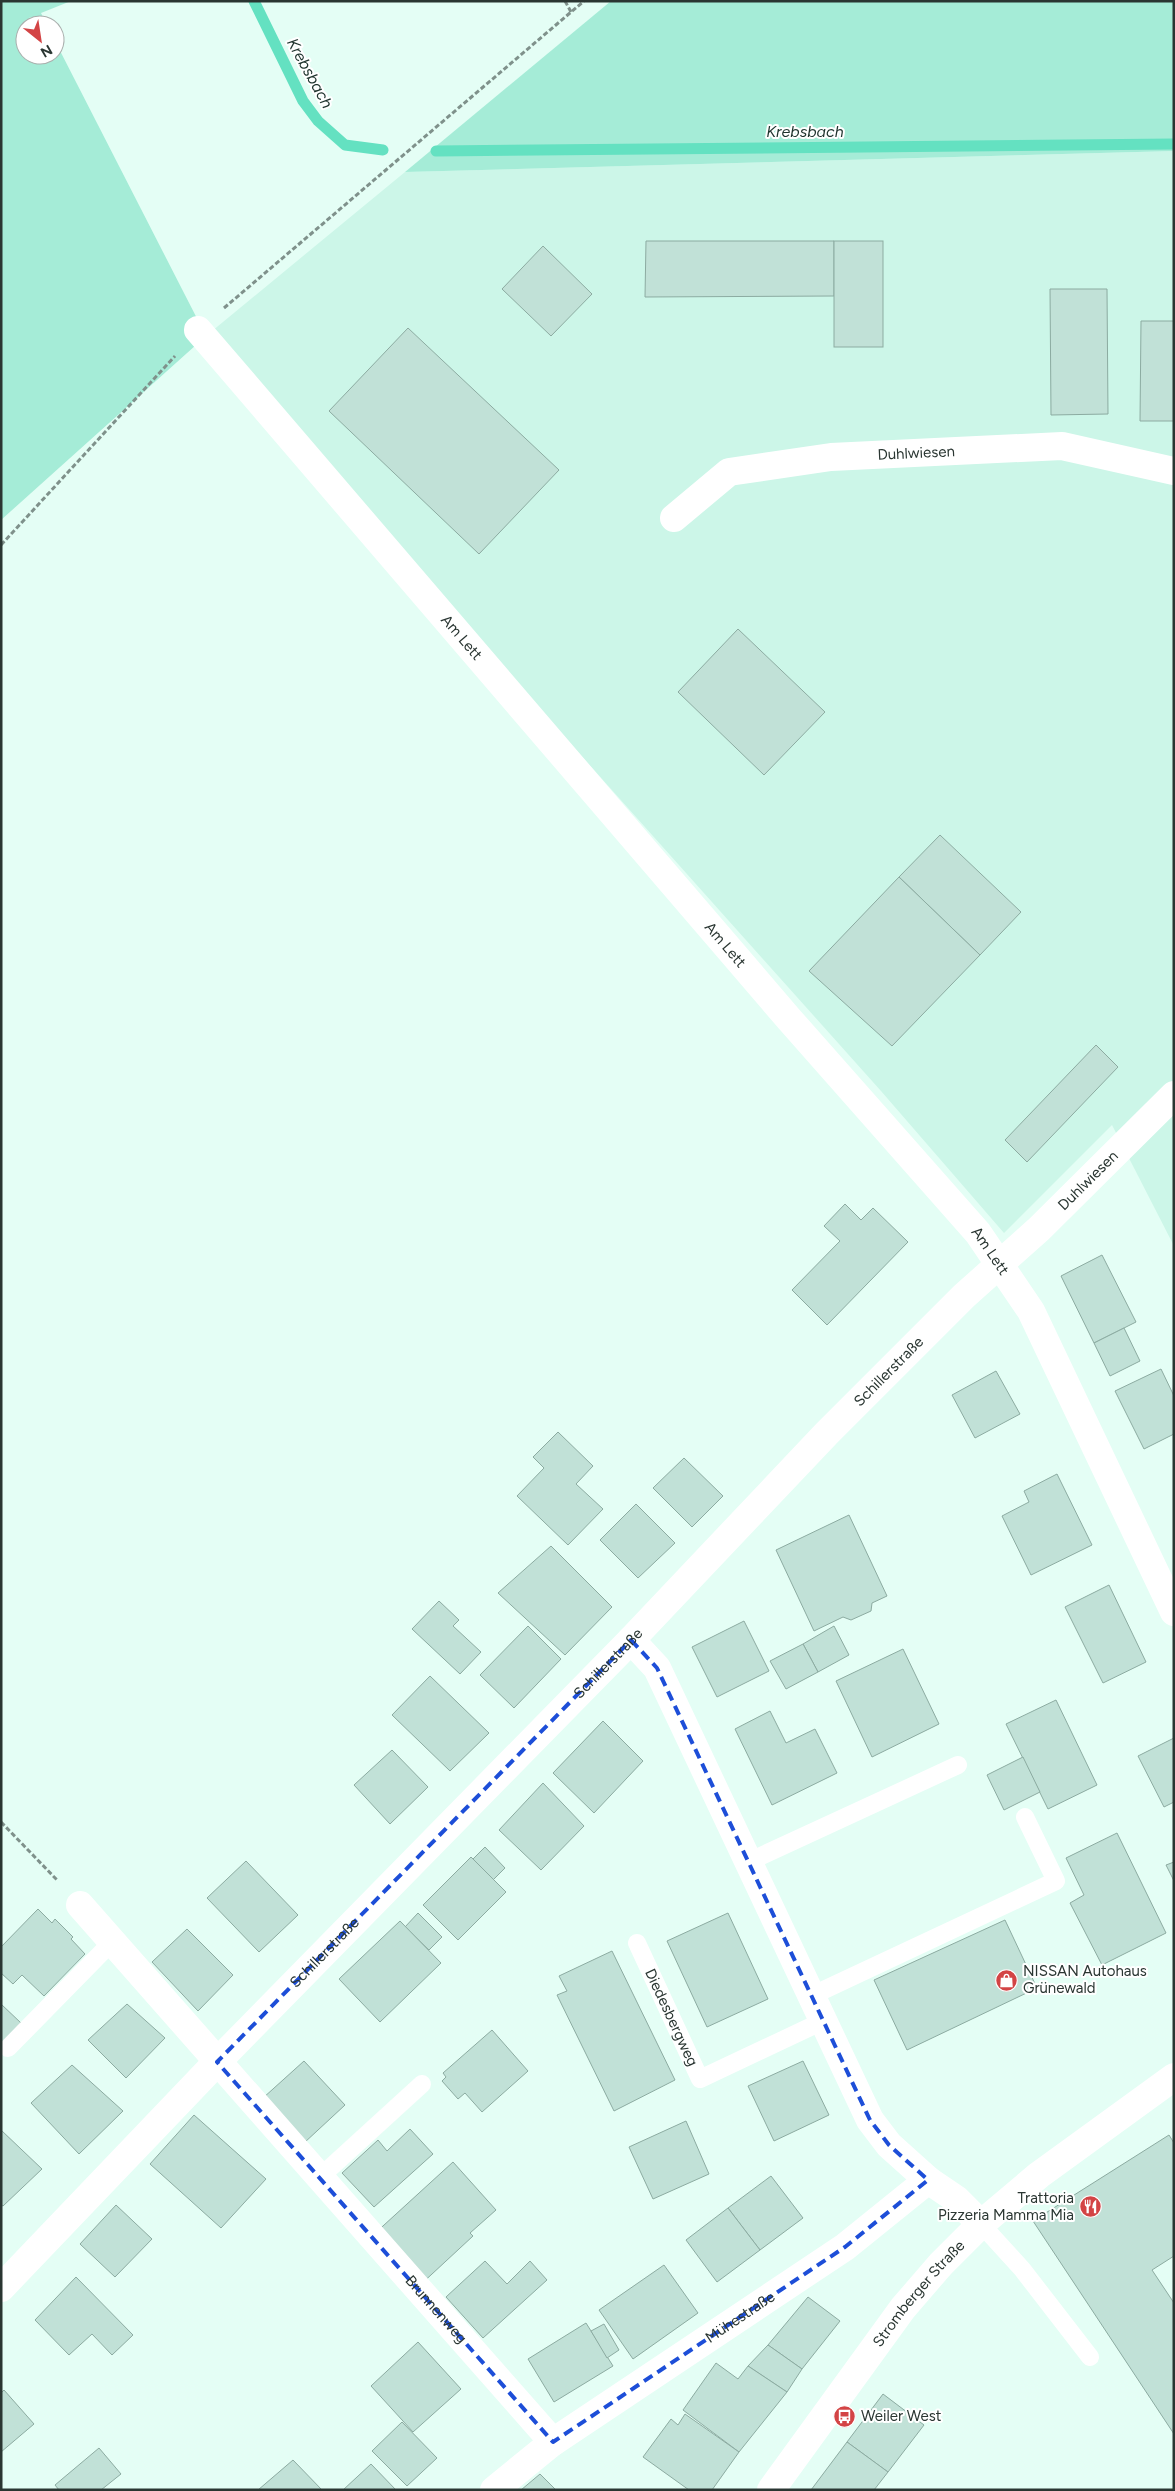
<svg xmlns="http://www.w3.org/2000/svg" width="1175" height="2491" viewBox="0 0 1175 2491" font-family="Figtree,sans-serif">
	<rect width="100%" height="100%" fill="#e4fef5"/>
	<polygon fill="#ccf6e8" points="1174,151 1174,1246 1112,1125 1004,1233 881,1091 206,336 405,172"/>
	<g fill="#a5ecd7">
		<polygon points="1,1 71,1 41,13 47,25 25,25 25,55 55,55 55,41 206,336 1,520"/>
		<polygon points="611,1 1174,1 1174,151 405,172"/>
	</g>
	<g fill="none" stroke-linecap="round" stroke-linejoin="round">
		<g stroke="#64e1c1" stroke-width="11">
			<polyline points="254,1 303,101 318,121 345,145 383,150"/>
			<polyline points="436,151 1174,144"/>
		</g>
	</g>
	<g fill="#c1e1d7" stroke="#8caba1">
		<polygon points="646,241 834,241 834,296 645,297"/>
		<rect x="834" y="241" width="49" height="106"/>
		<polygon points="543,246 592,294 551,336 502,289"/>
		<polygon points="1050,289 1107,289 1108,414 1051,415"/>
		<polygon points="1141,321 1174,321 1174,421 1140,421"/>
		<polygon points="408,328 559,470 479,554 329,411"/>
		<polygon points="738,629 825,712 764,775 678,692"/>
		<polygon points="940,835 1021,912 980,955 899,877"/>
		<polygon points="899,877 980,955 892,1046 809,971"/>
		<polygon points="1096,1045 1118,1067 1027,1162 1005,1140"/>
		<polygon points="845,1204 861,1220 873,1208 908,1242 827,1325 792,1290 840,1241 824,1226"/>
		<polygon points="1102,1255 1136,1322 1094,1343 1061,1276"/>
		<polygon points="1124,1328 1140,1361 1110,1376 1094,1343"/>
		<polygon points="1161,1369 1174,1396 1174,1434 1144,1449 1115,1391"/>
		<polygon points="996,1371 1020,1414 975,1438 952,1395"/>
		<polygon points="558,1432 593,1466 576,1484 603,1509 568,1545 517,1496 544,1468 533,1457"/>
		<polygon points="684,1458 723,1496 692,1527 653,1488"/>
		<polygon points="1057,1474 1092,1545 1031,1575 1002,1516 1029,1502 1024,1491"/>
		<polygon points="636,1504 675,1543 638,1578 600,1540"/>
		<polygon points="849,1515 887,1596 872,1603 871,1611 851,1620 843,1617 814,1631 776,1550"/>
		<polygon points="551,1546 612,1607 565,1655 498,1593"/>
		<polygon points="1109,1585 1146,1662 1103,1683 1065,1607"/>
		<polygon points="439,1601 459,1620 453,1626 481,1652 460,1674 412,1629"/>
		<polygon points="744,1621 769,1671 717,1697 692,1647"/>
		<polygon points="528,1626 561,1659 514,1708 480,1675"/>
		<polygon points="834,1626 849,1655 818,1672 803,1644"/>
		<polygon points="803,1644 818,1672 786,1689 770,1661"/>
		<polygon points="903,1649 939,1724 872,1757 836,1681"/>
		<polygon points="430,1676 489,1733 450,1771 392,1715"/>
		<polygon points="1056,1700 1097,1785 1048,1809 1006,1724"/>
		<polygon points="770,1711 786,1743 815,1729 837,1773 772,1805 735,1729"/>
		<polygon points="603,1721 643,1761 594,1813 553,1773"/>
		<polygon points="1174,1738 1174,1802 1164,1807 1138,1756"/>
		<polygon points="392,1750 428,1787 390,1824 354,1785"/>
		<polygon points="1023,1757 1040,1792 1004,1810 987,1775"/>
		<polygon points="543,1783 584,1826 541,1870 499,1830"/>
		<polygon points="1117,1833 1166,1933 1102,1965 1070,1903 1084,1895 1066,1858"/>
		<polygon points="485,1847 505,1868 493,1880 473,1859"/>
		<polygon points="471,1857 506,1892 458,1940 423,1905"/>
		<polygon points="246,1861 298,1915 259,1952 207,1898"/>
		<polygon points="1174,1862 1174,1881 1166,1865"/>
		<polygon points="38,1909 52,1923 55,1919 73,1937 71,1939 85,1954 44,1996 22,1975 13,1984 1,1973 1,1947"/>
		<polygon points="418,1913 442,1937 429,1950 405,1927"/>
		<polygon points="728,1913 768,1999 707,2027 667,1941"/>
		<polygon points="1005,1920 1037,1988 907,2050 874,1980"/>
		<polygon points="400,1921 441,1963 380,2022 339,1979"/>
		<polygon points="187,1929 233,1975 198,2011 152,1962"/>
		<polygon points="612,1951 675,2080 614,2111 557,1995 567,1991 559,1976"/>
		<polygon points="1,2004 21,2023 1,2043"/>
		<polygon points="127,2004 165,2038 126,2078 88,2040"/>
		<polygon points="492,2030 528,2071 482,2112 465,2093 458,2099 442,2081 446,2077 443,2073"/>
		<polygon points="304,2061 345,2105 304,2143 263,2098"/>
		<polygon points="803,2061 829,2115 774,2141 748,2086"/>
		<polygon points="72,2065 123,2111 79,2154 31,2103"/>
		<polygon points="194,2115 266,2179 221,2228 150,2164"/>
		<polygon points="686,2121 709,2174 653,2199 629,2147"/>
		<polygon points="410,2129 433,2154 374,2207 342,2173 378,2140 387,2151"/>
		<polygon points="1,2130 42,2169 3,2206 1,2205"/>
		<polygon points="1169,2135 1174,2143 1174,2256 1152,2270 1174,2303 1174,2434 1033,2221"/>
		<polygon points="453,2162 496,2210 470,2233 473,2236 418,2287 372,2236"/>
		<polygon points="771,2176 803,2218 760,2250 728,2208"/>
		<polygon points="116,2205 152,2239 115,2277 80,2244"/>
		<polygon points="728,2208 760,2250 717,2282 686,2240"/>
		<polygon points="485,2261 507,2284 530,2261 547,2280 483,2338 446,2297"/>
		<polygon points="664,2265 698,2313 633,2359 599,2310"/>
		<polygon points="76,2277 133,2335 112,2355 92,2334 69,2355 35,2320"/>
		<polygon points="808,2297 840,2321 802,2369 768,2345"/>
		<polygon points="586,2323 613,2366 554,2402 528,2359"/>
		<polygon points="604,2324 619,2350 607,2358 591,2331"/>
		<polygon points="418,2342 461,2389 413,2432 371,2386"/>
		<polygon points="768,2345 802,2369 787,2392 748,2366"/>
		<polygon points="716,2363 738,2379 748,2366 787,2392 739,2452 683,2410"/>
		<polygon points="4,2390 34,2424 1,2452 1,2393"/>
		<polygon points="883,2394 924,2425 888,2472 847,2442"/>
		<polygon points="685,2414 739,2452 712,2490 689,2490 643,2457 671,2419 678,2425"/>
		<polygon points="402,2422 437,2458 407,2486 372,2451"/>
		<polygon points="847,2442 888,2472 874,2490 811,2490"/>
		<polygon points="99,2448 121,2474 101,2490 59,2490 55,2485"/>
		<polygon points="293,2460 322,2490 258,2490"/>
		<polygon points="371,2464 396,2490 343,2490"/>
		<polygon points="540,2474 556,2490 521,2490"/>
	</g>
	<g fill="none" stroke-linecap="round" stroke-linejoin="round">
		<g stroke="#7f918b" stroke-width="3" stroke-dasharray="5 2.5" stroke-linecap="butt">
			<polyline points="565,1 571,12"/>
			<polyline points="224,308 584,1"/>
			<polyline points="1,545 175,356"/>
			<polyline points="1,1822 58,1881"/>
		</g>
		<g stroke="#fff" stroke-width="18">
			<polyline points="748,1862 958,1765"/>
			<path id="s1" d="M637,1943L700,2079L823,2021"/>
			<polyline points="811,1996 1056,1881 1025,1817"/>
			<polyline points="8,2048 112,1942"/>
			<polyline points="319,2178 422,2084"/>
			<polyline points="981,2224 1022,2269 1090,2357"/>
		</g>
		<g stroke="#fff" stroke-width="28">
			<path id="s2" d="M198,330L789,1019L978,1233L1031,1311L1174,1612"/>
			<path id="s3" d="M674,518L729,472L831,457L1062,446L1174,471"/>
			<polyline points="631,1640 657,1668 870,2120 889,2145 928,2180"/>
			<path id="s4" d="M80,1905L553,2442"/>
			<path id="s5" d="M1,2288L217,2062L631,1640L827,1433L964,1296L1039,1229L1174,1095"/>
			<path id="s6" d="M494,2490L553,2442L845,2247L928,2180L956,2199L981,2224"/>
		</g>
		<path stroke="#fff" stroke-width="28" id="s7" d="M771,2490L903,2308L941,2264L981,2224L1039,2175L1174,2077"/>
	</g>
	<path fill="none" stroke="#1d4ed8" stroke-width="4" stroke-dasharray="10 6" stroke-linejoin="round" d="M631,1640L657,1668L870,2120L889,2145L928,2180L845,2247L553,2442L217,2062Z"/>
	<defs>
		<symbol id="shop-disc" viewBox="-11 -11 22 22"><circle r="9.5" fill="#d34445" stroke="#fff"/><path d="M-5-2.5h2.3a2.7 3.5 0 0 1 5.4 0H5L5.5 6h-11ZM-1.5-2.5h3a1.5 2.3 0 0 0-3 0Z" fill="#fff"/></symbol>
		<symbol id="restaurant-disc" viewBox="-11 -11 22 22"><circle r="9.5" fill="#d34445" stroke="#fff"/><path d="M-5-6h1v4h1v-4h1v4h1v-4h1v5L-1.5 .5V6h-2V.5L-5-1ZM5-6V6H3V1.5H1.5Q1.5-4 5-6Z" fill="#fff"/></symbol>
		<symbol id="bus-disc" viewBox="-11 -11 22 22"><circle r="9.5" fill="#d34445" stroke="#fff"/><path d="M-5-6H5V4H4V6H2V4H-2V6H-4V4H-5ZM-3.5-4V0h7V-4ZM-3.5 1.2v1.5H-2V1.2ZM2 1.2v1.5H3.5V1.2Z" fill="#fff"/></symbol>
	</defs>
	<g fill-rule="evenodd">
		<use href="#shop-disc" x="994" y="1968" width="25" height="25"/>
		<use href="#restaurant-disc" x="1078" y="2194" width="25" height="25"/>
		<use href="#bus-disc" x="832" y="2404" width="25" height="25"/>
	</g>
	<g text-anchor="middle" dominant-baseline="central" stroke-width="4" stroke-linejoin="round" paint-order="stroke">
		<g font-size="15" fill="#2a3632" stroke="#fff">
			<text stroke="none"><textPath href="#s3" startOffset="260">Duhlwiesen</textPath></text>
			<text stroke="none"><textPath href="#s2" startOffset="405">Am Lett</textPath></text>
			<text stroke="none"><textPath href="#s2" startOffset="810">Am Lett</textPath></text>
			<text stroke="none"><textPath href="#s5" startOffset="1552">Duhlwiesen</textPath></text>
			<text stroke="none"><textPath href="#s2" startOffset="1215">Am Lett</textPath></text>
			<text stroke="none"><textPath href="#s5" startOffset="1276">Schillerstraße</textPath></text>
			<text stroke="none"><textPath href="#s5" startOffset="871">Schillerstraße</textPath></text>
			<text stroke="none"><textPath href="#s5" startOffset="466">Schillerstraße</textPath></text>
			<text stroke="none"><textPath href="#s1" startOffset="82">Diedesbergweg</textPath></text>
			<text stroke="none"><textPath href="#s7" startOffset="246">Stromberger Straße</textPath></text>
			<text stroke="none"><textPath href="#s4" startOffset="539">Brunnenweg</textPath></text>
			<text stroke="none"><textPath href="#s6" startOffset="301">Mühestraße</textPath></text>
		</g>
		<g font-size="15" fill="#2a3632" stroke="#fff" text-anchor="start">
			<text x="1023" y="1971">NISSAN Autohaus<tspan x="1023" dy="17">Grünewald</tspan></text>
			<text x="1074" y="2198" text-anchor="end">Trattoria<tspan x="1074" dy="17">Pizzeria Mamma Mia</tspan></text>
			<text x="861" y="2416">Weiler West</text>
		</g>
		<g font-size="16" font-style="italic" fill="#1e332d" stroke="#fff">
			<text transform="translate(310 73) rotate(61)">Krebsbach</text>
			<text x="805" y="131">Krebsbach</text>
		</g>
	</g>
	<rect width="1175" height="2491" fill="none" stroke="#2a3632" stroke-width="5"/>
	<g transform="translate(40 40) rotate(150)"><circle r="24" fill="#ffffff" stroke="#aaafad"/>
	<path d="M0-4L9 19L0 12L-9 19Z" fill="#d34445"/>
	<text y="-8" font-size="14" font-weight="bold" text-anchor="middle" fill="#2a3632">N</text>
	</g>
</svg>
